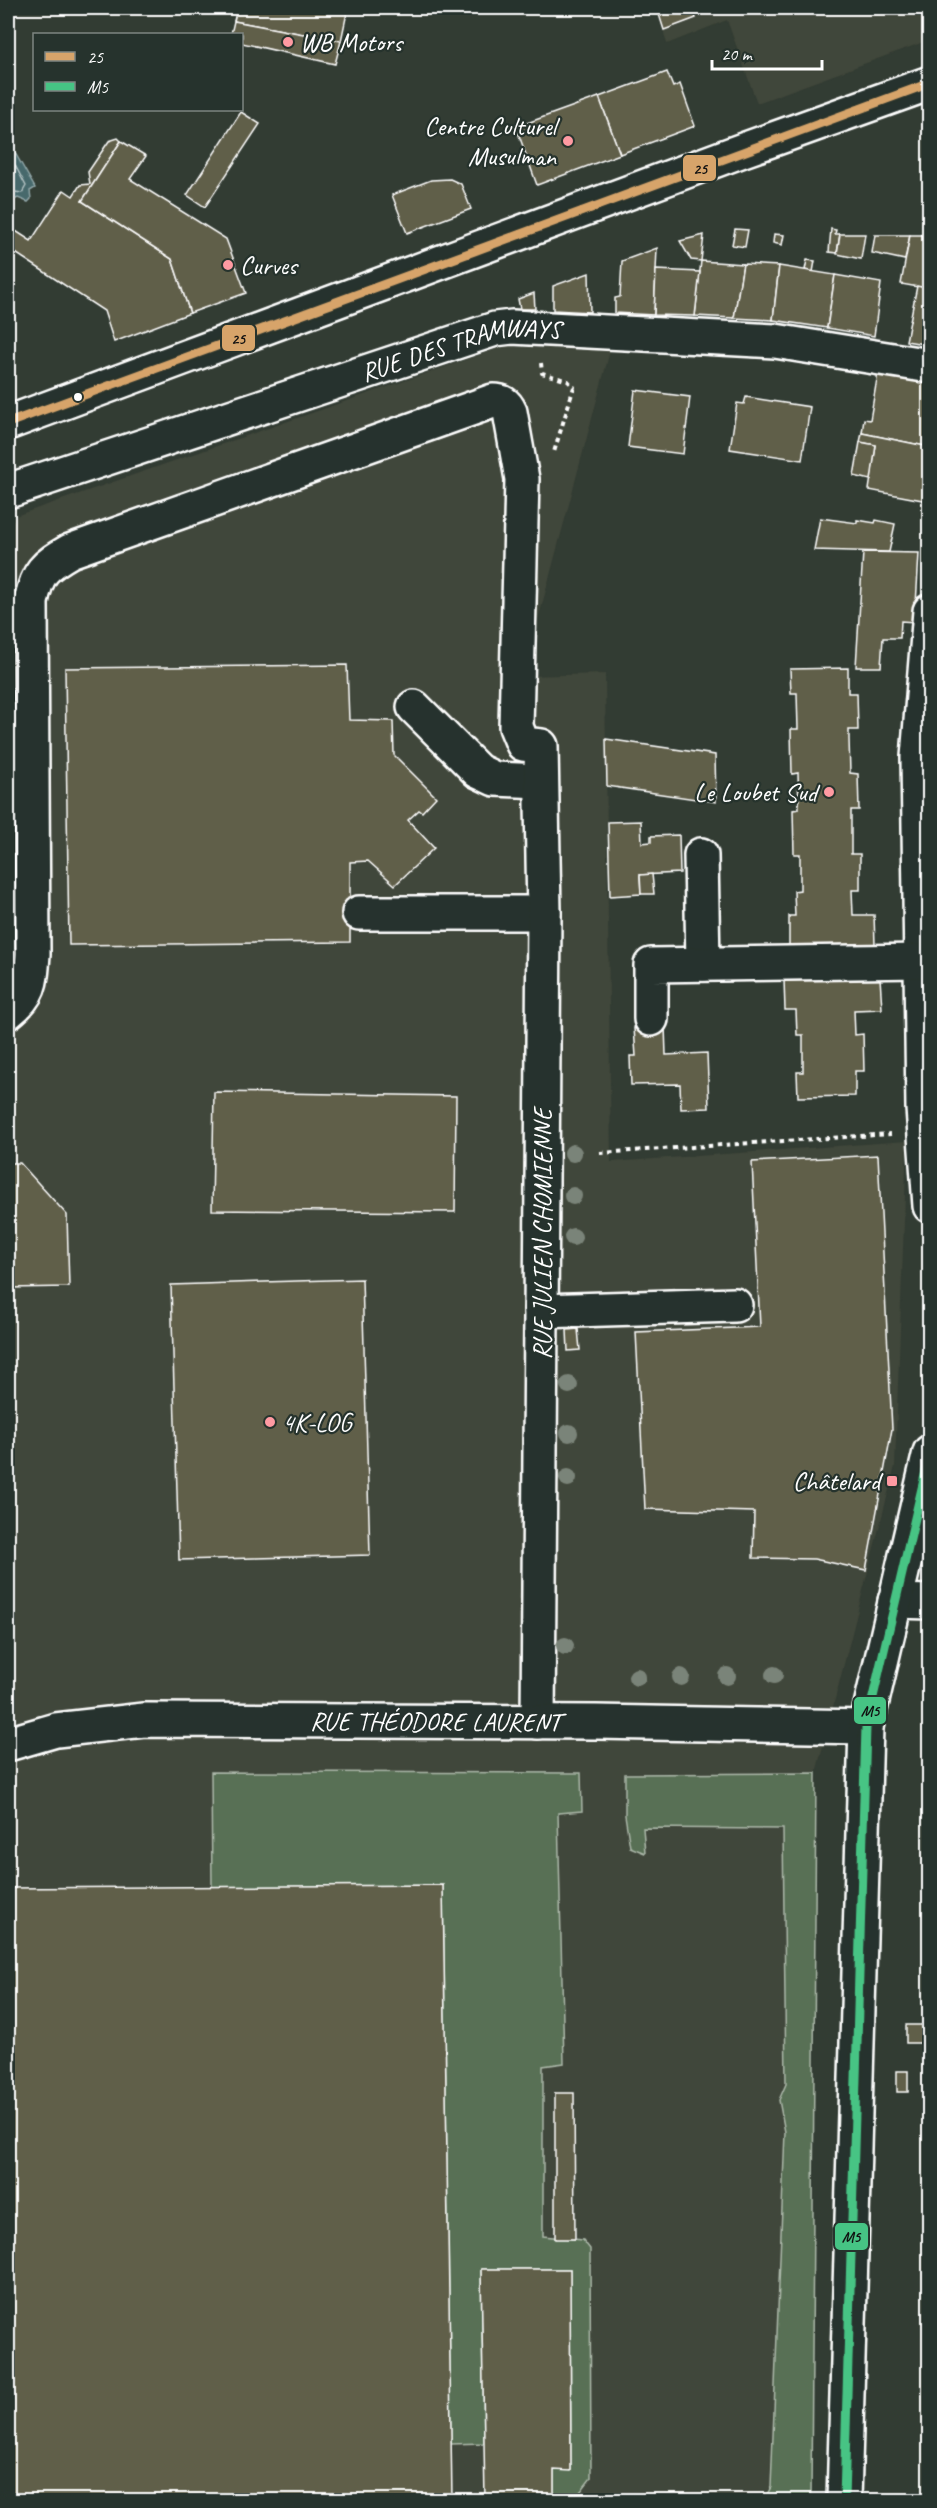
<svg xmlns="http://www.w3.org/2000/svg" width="937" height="2508" viewBox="0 0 937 2508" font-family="Caveat,sans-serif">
	<rect width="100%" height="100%" fill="#323c33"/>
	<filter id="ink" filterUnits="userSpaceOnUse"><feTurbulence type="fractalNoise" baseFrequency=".0167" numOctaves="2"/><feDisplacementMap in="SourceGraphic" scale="12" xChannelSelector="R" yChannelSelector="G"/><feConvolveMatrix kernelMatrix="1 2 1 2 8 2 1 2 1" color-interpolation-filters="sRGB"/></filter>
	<g filter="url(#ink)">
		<g fill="#40463a">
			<polygon points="657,8 929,8 929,40 757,103 727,20 667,44"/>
			<polygon points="505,346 610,351 523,676 605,674 611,1162 907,1141 895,1466 816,1773 811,2500 8,2500 8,528 18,515"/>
		</g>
		<g fill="#597055" stroke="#acb8aa" stroke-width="1.5">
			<polygon points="211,1772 581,1773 582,1811 558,1813 564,2063 543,2066 543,2236 583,2240 590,2249 591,2478 574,2500 554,2500 554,2470 571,2470 570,2269 481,2269 484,2443 451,2444 443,1886 212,1887"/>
			<polygon points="816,1773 811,2500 764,2500 771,2487 785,2132 779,2100 786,2084 783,1829 643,1828 645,1853 630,1847 625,1815 625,1774"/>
		</g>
		<polygon fill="#46696c" stroke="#90a5a7" stroke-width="1.5" points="10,144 35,188 30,191 31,199 28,202 18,198 12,201 8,193 8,145"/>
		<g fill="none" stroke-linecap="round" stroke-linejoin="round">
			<polyline stroke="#b5c3c4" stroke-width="1.5" points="8,152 26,186 22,193 8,191"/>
		</g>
		<g fill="#605e4a" stroke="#fff" stroke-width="1.5">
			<polygon points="237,8 348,8 341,41 234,21"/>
			<polygon points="657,8 692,8 696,18 664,30"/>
			<polygon points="234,21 341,41 335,64 242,43 242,34 231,34"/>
			<polygon points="667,72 673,87 680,84 695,126 620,154 599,97"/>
			<polygon points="599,97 620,154 537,185 516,127"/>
			<polygon points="241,112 260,124 205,207 187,195"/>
			<polygon points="118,138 121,141 82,201 172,259 190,313 114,342 104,311 8,248 8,226 31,241 64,190 73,196 80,185 90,184 88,172 109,141"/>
			<polygon points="121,141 146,156 130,179 226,239 246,293 190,313 172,259 82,201"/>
			<polygon points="450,179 461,184 471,209 407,233 392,195 431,180"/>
			<polygon points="735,229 748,230 745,247 732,245"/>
			<polygon points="831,229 836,230 835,234 840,234 837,253 829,252"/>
			<polygon points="774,234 784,235 782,245 773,243"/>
			<polygon points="840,234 865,234 861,259 837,254"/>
			<polygon points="704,235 701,261 691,260 680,241"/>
			<polygon points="875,235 910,235 905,260 872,253"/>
			<polygon points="910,235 930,235 930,289 901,284"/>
			<polygon points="657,248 654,315 615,313 615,298 620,297 622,261"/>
			<polygon points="807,260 815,261 813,272 805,270"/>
			<polygon points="701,261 743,264 734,318 695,316"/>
			<polygon points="743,264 779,266 773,320 734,318"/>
			<polygon points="779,266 835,275 827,328 773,320"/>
			<polygon points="656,270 700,272 695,316 654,315"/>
			<polygon points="589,273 590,312 553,310 553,286"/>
			<polygon points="835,275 881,283 874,336 827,328"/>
			<polygon points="917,286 930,289 930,345 906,341"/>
			<polygon points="534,293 535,309 520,309 518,299"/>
			<polygon points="878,373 930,381 930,447 862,433 864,419 870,420"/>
			<polygon points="635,390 690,397 683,454 628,447"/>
			<polygon points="746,397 810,407 802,460 730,449 737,403 744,404"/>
			<polygon points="862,433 930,447 928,501 869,490 876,445 860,442"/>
			<polygon points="860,442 876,445 871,480 854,476"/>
			<polygon points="820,518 857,523 857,520 875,523 876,520 895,524 889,552 814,550"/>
			<polygon points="863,552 919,553 915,622 901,621 900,638 883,638 881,667 856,667"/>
			<polygon points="347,665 349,720 393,721 394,755 436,797 422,812 419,810 408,820 434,848 395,885 368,861 350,862 350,942 69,945 65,668"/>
			<polygon points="848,668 848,693 857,693 858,730 849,730 849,739 850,773 858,774 859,810 851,810 851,854 860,854 860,890 852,890 853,915 874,915 875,945 789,947 789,916 795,916 794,891 800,890 800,854 794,854 793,810 799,809 798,773 792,774 791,729 798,729 797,693 791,693 790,669"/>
			<polygon points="606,739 715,755 716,802 607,786"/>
			<polygon points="641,821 642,843 651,842 651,836 679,835 680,873 640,875 641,894 610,896 608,822"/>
			<polygon points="652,874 654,894 641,894 640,875"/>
			<polygon points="880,978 882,1009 854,1010 855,1035 863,1034 864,1071 855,1071 855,1096 798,1097 797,1072 803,1072 803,1035 797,1035 796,1010 785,1010 784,979"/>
			<polygon points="665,1026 666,1055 707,1053 709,1108 681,1109 680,1084 631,1085 630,1056 636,1056 634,1028"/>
			<polygon points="214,1092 456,1096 455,1212 212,1210"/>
			<polygon points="878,1155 892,1429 866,1570 814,1559 753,1558 754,1512 645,1509 636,1332 760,1327 752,1162"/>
			<polygon points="8,1163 20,1163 67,1215 69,1287 8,1288"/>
			<polygon points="362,1279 370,1555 179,1560 171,1285"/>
			<polygon points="578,1329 580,1350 568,1351 567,1330"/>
			<polygon points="8,1358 9,1358 11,1448 8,1448"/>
			<polygon points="443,1885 452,2500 8,2500 8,2400 13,2400 8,1888"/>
			<rect x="906" y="2025" width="18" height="18"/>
			<rect x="897" y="2071" width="11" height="21"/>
			<polygon points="555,2093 574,2093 575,2239 555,2239"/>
			<polygon points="481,2269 570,2269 571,2471 554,2470 554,2500 485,2500"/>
		</g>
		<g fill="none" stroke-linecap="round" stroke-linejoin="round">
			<defs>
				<g id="minor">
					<path id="s1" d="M8,491L495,329L512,327L775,341L930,366"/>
					<polyline points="930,611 918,757 923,1108 930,1206"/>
					<polyline points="414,707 478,771 495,779 541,781"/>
					<polyline points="701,855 703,964"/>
					<polyline points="359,913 544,913"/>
					<path d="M8,1012C31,994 31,982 33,954L31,602C37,572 44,566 70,551L493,401C502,401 506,403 510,412L522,479L516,727L523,744L541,746L544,913L538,1722"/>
					<polyline points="651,1019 651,965 921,961"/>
					<polyline points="541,1311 735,1305"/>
					<polyline points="895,1601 930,1602"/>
					<path id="s2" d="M8,1744L56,1730L144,1720L596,1722L866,1727"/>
					<polyline points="844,2500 866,1727 930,1452"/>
				</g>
				<polyline id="major" points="8,423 743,150 930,83"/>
			</defs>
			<use href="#minor" stroke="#fff" stroke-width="38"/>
			<use href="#major" stroke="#fff" stroke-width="38"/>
			<g stroke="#fff" stroke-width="4" stroke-dasharray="4.5 4.5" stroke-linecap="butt">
				<polyline points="541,363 542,373 568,381 574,387 554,452"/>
				<polyline points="600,1153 891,1134"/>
			</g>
			<use href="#minor" stroke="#26332d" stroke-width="33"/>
			<use href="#major" stroke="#26332d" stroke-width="33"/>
			<defs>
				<polyline id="bus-1" points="8,423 930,83"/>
				<polyline id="bus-2" points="844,2500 866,1727 930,1454"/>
			</defs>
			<use href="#bus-1" stroke="#26332d" stroke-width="14"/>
			<use href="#bus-2" stroke="#26332d" stroke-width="14"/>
			<use href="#bus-1" stroke="#d7a46a" stroke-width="9"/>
			<use href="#bus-2" stroke="#46c484" stroke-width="9"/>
		</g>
		<g fill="#7a8479">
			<circle cx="573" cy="1153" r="9"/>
			<circle cx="573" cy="1196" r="9"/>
			<circle cx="573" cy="1237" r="9"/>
			<circle cx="569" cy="1385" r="9"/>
			<circle cx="569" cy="1433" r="9"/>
			<circle cx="568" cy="1478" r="9"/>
			<circle cx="565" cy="1646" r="9"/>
			<circle cx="774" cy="1675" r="9"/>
			<circle cx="727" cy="1676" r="9"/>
			<circle cx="637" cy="1677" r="9"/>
			<circle cx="681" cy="1677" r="9"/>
		</g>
	</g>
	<g fill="#ff9aa2" stroke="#26332d" stroke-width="2">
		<circle cx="288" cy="42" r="6"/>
		<circle cx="568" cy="141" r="6"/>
		<circle cx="228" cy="265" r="6"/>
		<circle cx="829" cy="792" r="6"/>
		<circle cx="270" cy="1422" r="6"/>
		<rect x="886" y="1475" width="12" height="12" rx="3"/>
	</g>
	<circle fill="#fff" stroke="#26332d" stroke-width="2" cx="78" cy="397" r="5"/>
	<g text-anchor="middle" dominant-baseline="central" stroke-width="4.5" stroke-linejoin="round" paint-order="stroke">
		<g font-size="26" fill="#fff" stroke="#26332d" text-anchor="start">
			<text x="300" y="42">WB Motors</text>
			<text x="556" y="126" text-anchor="end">Centre Culturel<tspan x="556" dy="30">Musulman</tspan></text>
			<text x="240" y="265">Curves</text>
			<text x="817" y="792" text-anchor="end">Le Loubet Sud</text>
			<text x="282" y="1422">4K-LOG</text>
			<text x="880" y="1481" text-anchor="end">Châtelard</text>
		</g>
		<g font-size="26" fill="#fff" stroke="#26332d">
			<text stroke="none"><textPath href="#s1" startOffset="476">RUE DES TRAMWAYS</textPath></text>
			<text transform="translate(542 1234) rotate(-90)">RUE JULIEN CHOMIENNE</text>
			<text stroke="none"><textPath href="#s2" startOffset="430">RUE THÉODORE LAURENT</textPath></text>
		</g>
	</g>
	<g stroke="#26332d" stroke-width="2">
		<rect x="682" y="154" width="35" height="28" rx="6" fill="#d7a46a"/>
		<rect x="221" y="324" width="35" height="28" rx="6" fill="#d7a46a"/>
		<rect x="853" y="1696" width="34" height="29" rx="6" fill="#46c484"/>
		<rect x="834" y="2222" width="35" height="29" rx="6" fill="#46c484"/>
	</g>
	<g font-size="16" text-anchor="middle" font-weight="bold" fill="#111">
		<text x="700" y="174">25</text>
		<text x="238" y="344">25</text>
		<text x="870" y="1716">M5</text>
		<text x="851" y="2242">M5</text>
	</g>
	<rect width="937" height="2508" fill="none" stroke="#26332d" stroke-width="30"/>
	<rect x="15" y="15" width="907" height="2478" fill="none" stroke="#fff" stroke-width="2" filter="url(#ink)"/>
	<rect x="33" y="33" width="210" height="78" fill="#26332d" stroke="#7d8581" stroke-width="1.5"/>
	<rect x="45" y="52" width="30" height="9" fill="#d7a46a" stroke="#7d8581" stroke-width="1.5"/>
	<text x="87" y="63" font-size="18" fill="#ffffff">25</text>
	<rect x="45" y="82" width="30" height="9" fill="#46c484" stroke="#7d8581" stroke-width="1.5"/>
	<text x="87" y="93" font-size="18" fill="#ffffff">M5</text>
	<path d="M712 60v9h110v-9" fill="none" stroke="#ffffff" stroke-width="3"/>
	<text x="721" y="60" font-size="18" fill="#ffffff" stroke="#26332d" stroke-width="4.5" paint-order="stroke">20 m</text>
</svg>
